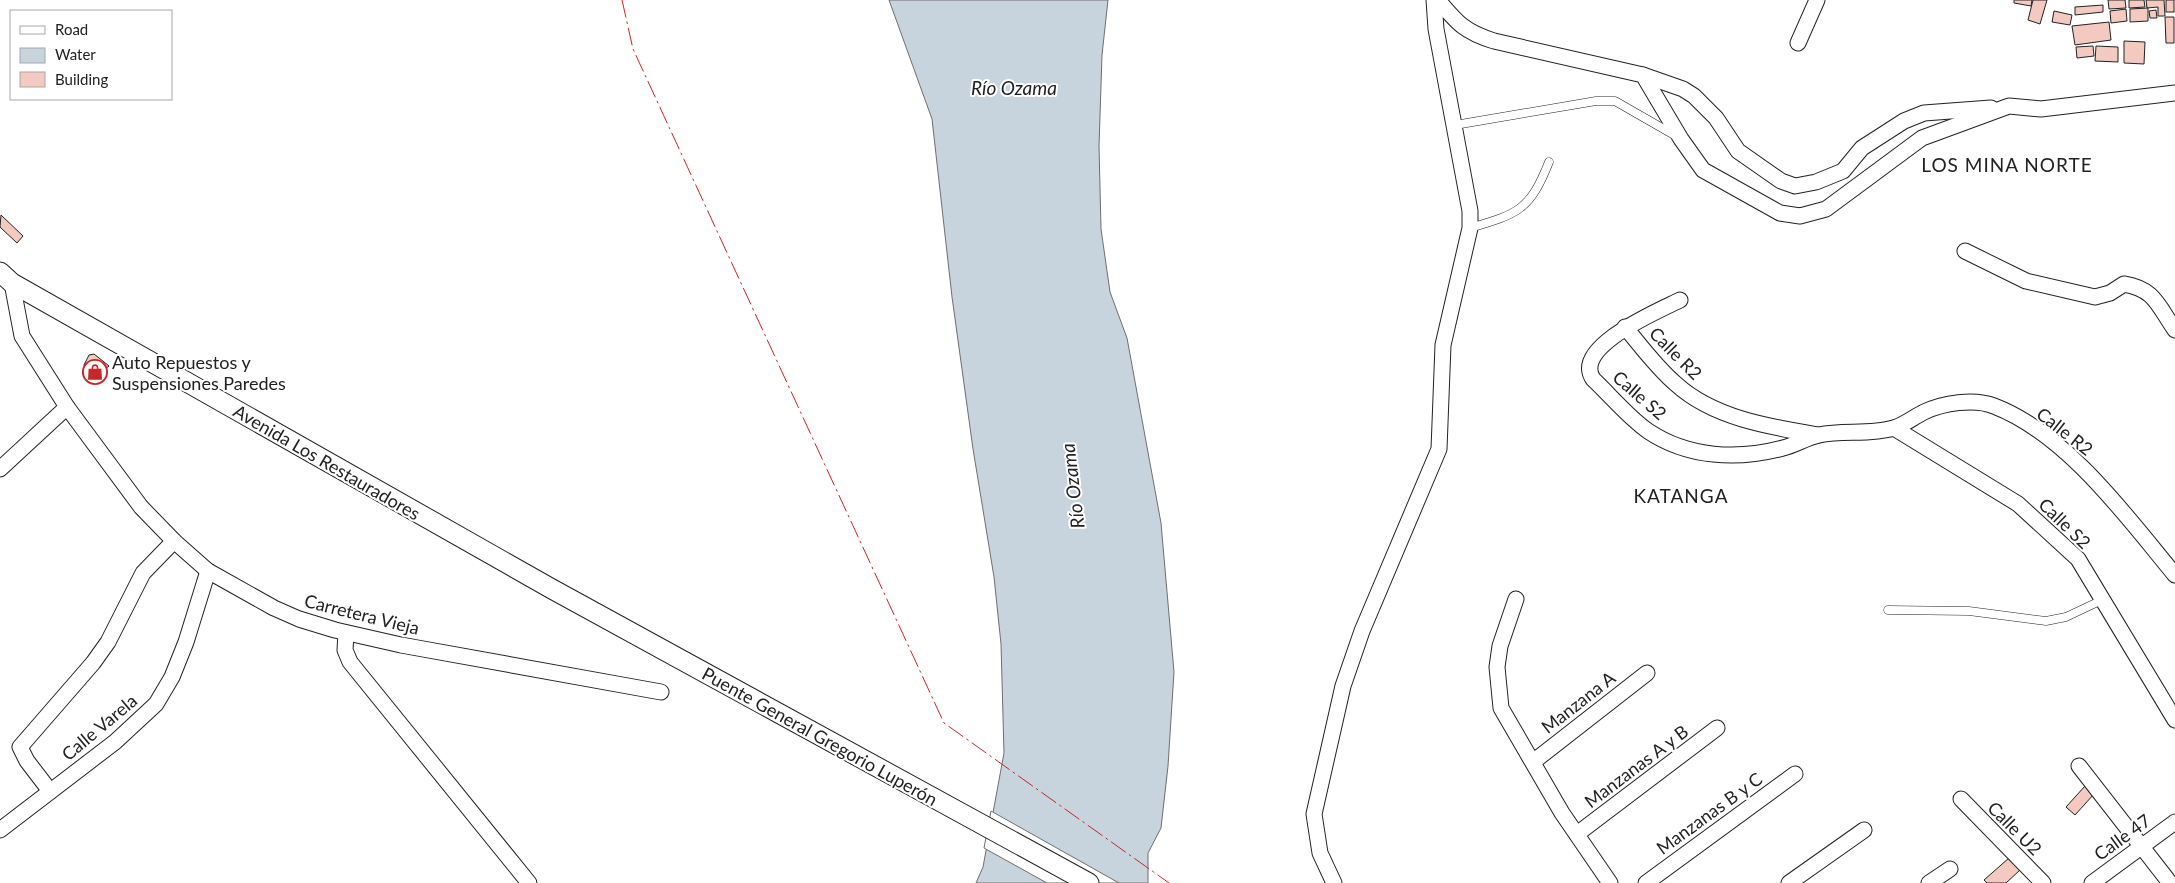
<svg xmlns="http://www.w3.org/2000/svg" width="2175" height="883" viewBox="0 0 2175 883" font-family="Lato,sans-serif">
	<rect width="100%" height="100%" fill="#fff"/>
	<polygon fill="#c7d3dd" stroke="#6f6f6f" points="889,0 1108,0 1102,55 1099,146 1101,229 1110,292 1127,338 1161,523 1174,672 1168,766 1161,828 1148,853 1148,883 976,883 983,867 1004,753 1001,644 994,577 973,449 952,297 932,119"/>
	<polygon fill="#fff" stroke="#6f6f6f" points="991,811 1119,883 1047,883 984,848"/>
	<g fill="#f3c9c0" stroke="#222">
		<polygon points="2014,0 2032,0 2031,6 2014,3"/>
		<polygon points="2033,0 2047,0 2040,24 2028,20"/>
		<polygon points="2108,0 2125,0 2126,8 2109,9"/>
		<polygon points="2129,0 2144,0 2145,7 2129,8"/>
		<polygon points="2146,0 2164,0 2165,16 2158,16 2158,7 2147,8"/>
		<rect x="2166" y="0" width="8" height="12"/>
		<polygon points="2103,5 2103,12 2075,15 2075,7"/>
		<polygon points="2148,8 2148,21 2130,22 2130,9"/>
		<polygon points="2126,9 2127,21 2111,23 2110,11"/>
		<polygon points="2156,10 2157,18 2150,18 2149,11"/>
		<polygon points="2054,11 2072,15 2070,25 2052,22"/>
		<polygon points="2165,17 2174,17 2174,43 2166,43"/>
		<polygon points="2109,22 2111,40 2075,45 2072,26"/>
		<polygon points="2124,41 2145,42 2144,64 2124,63"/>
		<polygon points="2093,46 2094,56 2077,58 2076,47"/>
		<polygon points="2096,46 2118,47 2118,62 2095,61"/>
		<polygon points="1,215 23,236 17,243 0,227"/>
		<polygon points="94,354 109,366 93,378 84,365 89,355"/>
		<polygon points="2085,786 2094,794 2075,815 2066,807"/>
		<polygon points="2009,858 2020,870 2006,883 1987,883 1984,880"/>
	</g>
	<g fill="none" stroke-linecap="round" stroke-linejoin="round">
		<defs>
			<g id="service">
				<polyline points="1455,125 1596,101 1615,101 1676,136"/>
				<path d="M1470,228C1518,214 1530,210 1549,162"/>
				<polyline points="1888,610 1969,611 2046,621 2066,617 2102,600"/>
			</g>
			<g id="minor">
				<path d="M1438,0C1457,23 1465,32 1494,41L1643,75L1681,139L1703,170L1780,213L1800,216L1826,209L1922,138L2009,106L2041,109L2175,93"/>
				<polyline points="1798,43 1817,0"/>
				<polyline points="1643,75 1683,89 1694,96 1716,118 1738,151 1781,181 1795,186 1816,182 1843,171 1862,148 1904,121 1924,113 1991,108"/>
				<path d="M1965,251L2026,281L2095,297L2110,293L2124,284C2155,289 2158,306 2175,330"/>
				<polyline points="12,283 22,336 67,407 141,507 174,541 208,571 274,608 299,619 335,630 401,645 661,692"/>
				<path d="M1680,300C1658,311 1572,347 1593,379C1611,396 1628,417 1648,431C1688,458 1738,460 1783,448C1795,445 1806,438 1819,435C1843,430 1870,435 1894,428C1904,425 1914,417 1924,412C1943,403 1974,398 1994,406C2067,434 2127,517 2175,575"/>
				<path d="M1625,327C1641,346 1657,368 1676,384C1713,418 1770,427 1818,435"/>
				<polyline points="1894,428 2018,504 2078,559 2175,720"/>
				<polyline points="0,469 67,407"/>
				<polyline points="1516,599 1500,646 1497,667 1501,708 1562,813 1610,883"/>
				<polyline points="346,633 345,650 350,662 529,883"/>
				<polyline points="1533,762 1647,673"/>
				<polyline points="2079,766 2170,883"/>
				<polyline points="50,791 27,761 20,747 93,663 108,642 143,573 174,541"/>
				<polyline points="1961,799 2043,883"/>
				<polyline points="0,830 115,742 156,704 172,677 186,642 208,571"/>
				<polyline points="1577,834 1717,728"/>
				<polyline points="1334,883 1320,853 1314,814 1343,686 1362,631 1439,449 1443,345 1470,228 1470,211 1436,29 1434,0"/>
				<polyline points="1646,883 1795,774"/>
				<polyline points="1789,883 1864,830"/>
				<polyline points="1929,883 1950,869"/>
				<polyline points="2092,883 2175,822"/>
			</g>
			<polyline id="tertiary" points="0,272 12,283 552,589 1089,883"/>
		</defs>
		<use href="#service" stroke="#222" stroke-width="9"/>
		<use href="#minor" stroke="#222" stroke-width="17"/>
		<use href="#tertiary" stroke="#222" stroke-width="21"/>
		<use href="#service" stroke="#fff" stroke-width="8"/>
		<use href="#minor" stroke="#fff" stroke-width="15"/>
		<use href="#tertiary" stroke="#fff" stroke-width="19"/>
		<polyline stroke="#c62828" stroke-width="1" stroke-dasharray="18 4 2.5 4" stroke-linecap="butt" points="622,0 633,49 944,723 1169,883"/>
	</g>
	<defs>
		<symbol id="shop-ring" viewBox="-11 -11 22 22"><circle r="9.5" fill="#fff" stroke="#c62828" stroke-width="1.5"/><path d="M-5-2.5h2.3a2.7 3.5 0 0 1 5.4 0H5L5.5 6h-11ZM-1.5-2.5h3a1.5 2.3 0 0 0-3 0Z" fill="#c62828"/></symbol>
	</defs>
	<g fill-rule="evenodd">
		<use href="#shop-ring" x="81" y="358" width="28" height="28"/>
	</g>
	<g text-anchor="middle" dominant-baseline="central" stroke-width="4" stroke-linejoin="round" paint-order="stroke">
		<g font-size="18" fill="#222" stroke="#fff">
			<text transform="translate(1676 353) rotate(45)">Calle R2</text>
			<text transform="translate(1640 395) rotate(41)">Calle S2</text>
			<text transform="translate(2065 431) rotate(38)">Calle R2</text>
			<text transform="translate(327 462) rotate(30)">Avenida Los Restauradores</text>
			<text transform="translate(2065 523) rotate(44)">Calle S2</text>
			<text transform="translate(362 614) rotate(14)">Carretera Vieja</text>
			<text transform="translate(1578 702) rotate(-38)">Manzana A</text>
			<text transform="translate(99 727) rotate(-40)">Calle Varela</text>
			<text transform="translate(820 736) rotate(29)">Puente General Gregorio Luperón</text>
			<text transform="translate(1636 766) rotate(-37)">Manzanas A y B</text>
			<text transform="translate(1709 813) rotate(-36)">Manzanas B y C</text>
			<text transform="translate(2015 828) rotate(45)">Calle U2</text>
			<text transform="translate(2122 837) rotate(-36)">Calle 47</text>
		</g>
		<g font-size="18" fill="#222" stroke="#fff" text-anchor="start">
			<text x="112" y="362">Auto Repuestos y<tspan x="112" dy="21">Suspensiones Paredes</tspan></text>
		</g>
		<g font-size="19" font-style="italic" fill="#222" stroke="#fff">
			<text x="1014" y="87">Río Ozama</text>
			<text transform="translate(1072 486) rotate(-97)">Río Ozama</text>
		</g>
		<g font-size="19" letter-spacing="1" fill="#222" stroke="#fff">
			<text x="2007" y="164">LOS MINA NORTE</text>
			<text x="1681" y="495">KATANGA</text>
		</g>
	</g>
	<rect x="10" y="10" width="162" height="90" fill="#ffffff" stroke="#a7a7a7"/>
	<rect x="20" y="26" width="25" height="8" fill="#ffffff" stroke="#a7a7a7"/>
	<text x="55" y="35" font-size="15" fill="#222222">Road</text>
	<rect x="20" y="48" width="25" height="15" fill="#c7d3dd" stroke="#a7a7a7"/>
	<text x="55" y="60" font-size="15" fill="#222222">Water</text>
	<rect x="20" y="72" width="25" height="15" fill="#f3c9c0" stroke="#a7a7a7"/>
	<text x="55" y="85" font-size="15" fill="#222222">Building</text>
</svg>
